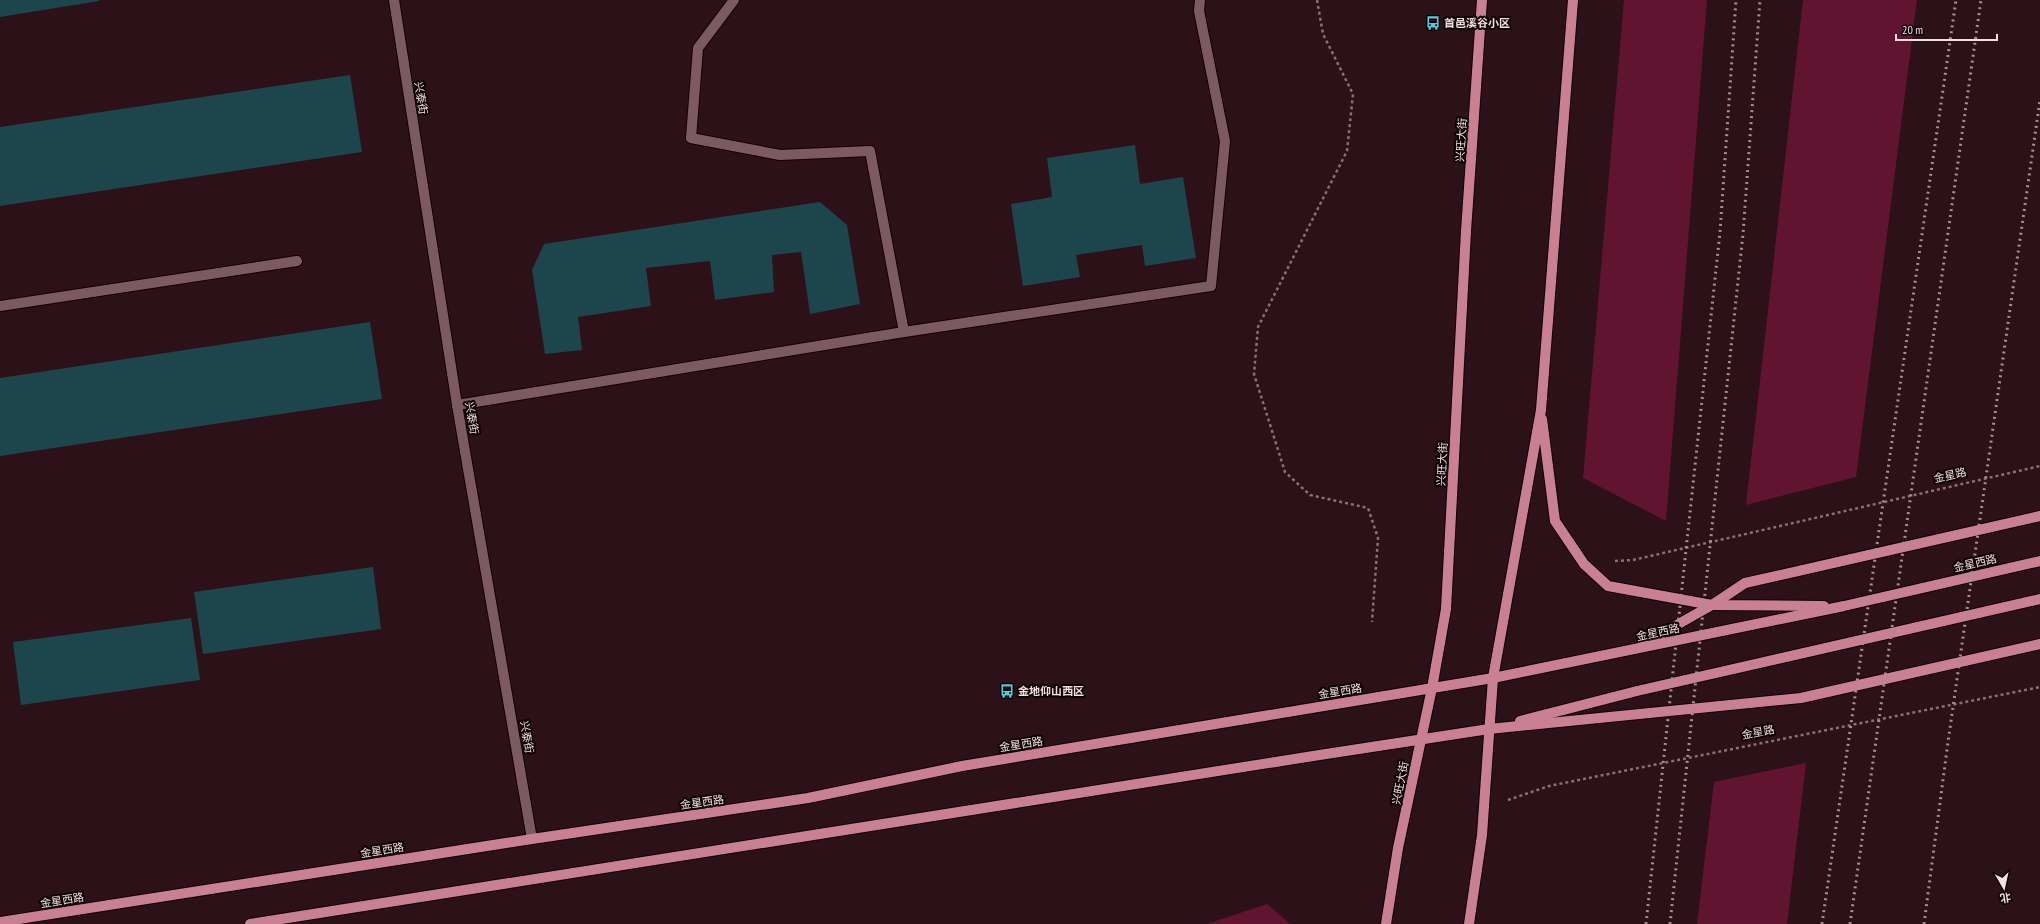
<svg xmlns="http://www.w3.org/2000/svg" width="2040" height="924" viewBox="0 0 2040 924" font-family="'PT Sans Narrow','Noto Sans SC',sans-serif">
	<rect width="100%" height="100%" fill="#2c1118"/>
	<g fill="#611430">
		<polygon points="1624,0 1707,0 1666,521 1583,478"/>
		<polygon points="1803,0 1917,0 1856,477 1746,505"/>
		<polygon points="1806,763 1787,924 1697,924 1714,782"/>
		<polygon points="1267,904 1290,924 1207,924"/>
	</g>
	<g fill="#1c464b">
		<polygon points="0,0 99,0 99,1 0,17"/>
		<polygon points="350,75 362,152 0,206 0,127"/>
		<polygon points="1135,145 1140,184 1183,177 1196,258 1145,266 1142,245 1076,255 1080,277 1023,286 1011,204 1052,197 1047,158"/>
		<polygon points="820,202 847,225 860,304 810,314 801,252 772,255 774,292 715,300 710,261 646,268 651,306 578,317 582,350 545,354 532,270 544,244"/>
		<polygon points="370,322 382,399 0,456 0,378"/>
		<polygon points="373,567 381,629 203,654 194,592"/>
		<polygon points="191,618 200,680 21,705 13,642"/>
	</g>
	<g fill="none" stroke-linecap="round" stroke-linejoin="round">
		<defs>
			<g id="minor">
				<polyline points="394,0 457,405 532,839"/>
				<polyline points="734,0 698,48 691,138 780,155 870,151 904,332"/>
				<polyline points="0,306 297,261"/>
				<polyline points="457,405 904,332 1211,286 1225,141 1199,11 1200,0"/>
			</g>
			<g id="major">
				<polyline points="1542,419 1555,521 1584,564 1608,586 1712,605 1824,606"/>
				<polyline points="1643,644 1712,605 1745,583 2040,516"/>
				<polyline points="1520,721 1637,691 2040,599"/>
				<polyline points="0,922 532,839 808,798 962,766 1493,678 1844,606 2040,561"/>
				<polyline points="250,924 1326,754 1489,729 1801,698 2040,644"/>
				<polyline points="1386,924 1398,848 1432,688 1446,609 1466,231 1482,0"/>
				<polyline points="1469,924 1482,835 1493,678 1541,410 1573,0"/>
			</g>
		</defs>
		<use href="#minor" stroke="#120004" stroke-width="12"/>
		<use href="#major" stroke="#120004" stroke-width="12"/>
		<g stroke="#887176" stroke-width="2.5" stroke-dasharray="3 3" stroke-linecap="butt">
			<polyline points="1317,0 1323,34 1353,94 1347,151 1258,327 1254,374 1285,472 1310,495 1368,508 1378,538 1372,622"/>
			<polyline points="1615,561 1633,560 2040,466"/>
			<polyline points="1508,800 1549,786 2040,687"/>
		</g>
		<use href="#minor" stroke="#7c5a62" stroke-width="10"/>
		<use href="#major" stroke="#c98093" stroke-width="10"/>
		<g stroke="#a68f94" stroke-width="3" stroke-dasharray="2 4" stroke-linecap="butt">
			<polyline points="1646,924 1720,232 1736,0"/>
			<polyline points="1670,924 1743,234 1760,0"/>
			<polyline points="1822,924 1956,0"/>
			<polyline points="1850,924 1981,0"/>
			<polyline points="1924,924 1948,742 2040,100"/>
		</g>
	</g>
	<defs>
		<symbol id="bus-bare" viewBox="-9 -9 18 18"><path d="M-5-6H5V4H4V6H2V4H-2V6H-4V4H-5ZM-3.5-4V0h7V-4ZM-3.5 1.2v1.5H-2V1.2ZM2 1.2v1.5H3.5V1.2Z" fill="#53cbda" stroke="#0d0305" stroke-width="2.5" paint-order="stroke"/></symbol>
	</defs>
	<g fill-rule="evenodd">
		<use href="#bus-bare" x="1423" y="13" width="20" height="20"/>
		<use href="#bus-bare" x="997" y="681" width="20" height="20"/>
	</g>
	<g text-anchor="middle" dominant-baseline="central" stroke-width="4" stroke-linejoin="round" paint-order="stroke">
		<g font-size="11" font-weight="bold" fill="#f4e0e4" stroke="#0d0305" text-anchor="start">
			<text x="1444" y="23">首邑溪谷小区</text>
			<text x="1018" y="691">金地仰山西区</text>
		</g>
		<g font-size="11" fill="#f4e0e4" stroke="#0d0305">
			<text transform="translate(421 98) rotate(81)">兴泰街</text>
			<text transform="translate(1461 140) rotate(-86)">兴旺大街</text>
			<text transform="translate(472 418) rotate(80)">兴泰街</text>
			<text transform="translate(1442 464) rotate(-87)">兴旺大街</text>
			<text transform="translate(1950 475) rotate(-13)">金星路</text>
			<text transform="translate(1975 563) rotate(-13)">金星西路</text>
			<text transform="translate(1658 632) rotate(-12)">金星西路</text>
			<text transform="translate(1340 691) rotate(-9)">金星西路</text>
			<text transform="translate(1758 732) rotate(-11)">金星路</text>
			<text transform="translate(527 737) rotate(80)">兴泰街</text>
			<text transform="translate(1021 744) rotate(-9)">金星西路</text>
			<text transform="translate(1400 783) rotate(-79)">兴旺大街</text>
			<text transform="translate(702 802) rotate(-8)">金星西路</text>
			<text transform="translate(382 850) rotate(-9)">金星西路</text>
			<text transform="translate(62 900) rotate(-9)">金星西路</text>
		</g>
	</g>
	<g transform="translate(2004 888) rotate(171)" stroke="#0d0305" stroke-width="3" paint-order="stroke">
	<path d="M0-3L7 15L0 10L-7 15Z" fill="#f4e0e4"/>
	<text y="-6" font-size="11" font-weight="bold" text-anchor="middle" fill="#f4e0e4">北</text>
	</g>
	<path d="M1896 34v6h101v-6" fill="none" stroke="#f4e0e4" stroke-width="2"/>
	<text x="1902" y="34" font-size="12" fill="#f4e0e4" stroke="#0d0305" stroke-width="3" paint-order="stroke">20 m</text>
</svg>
